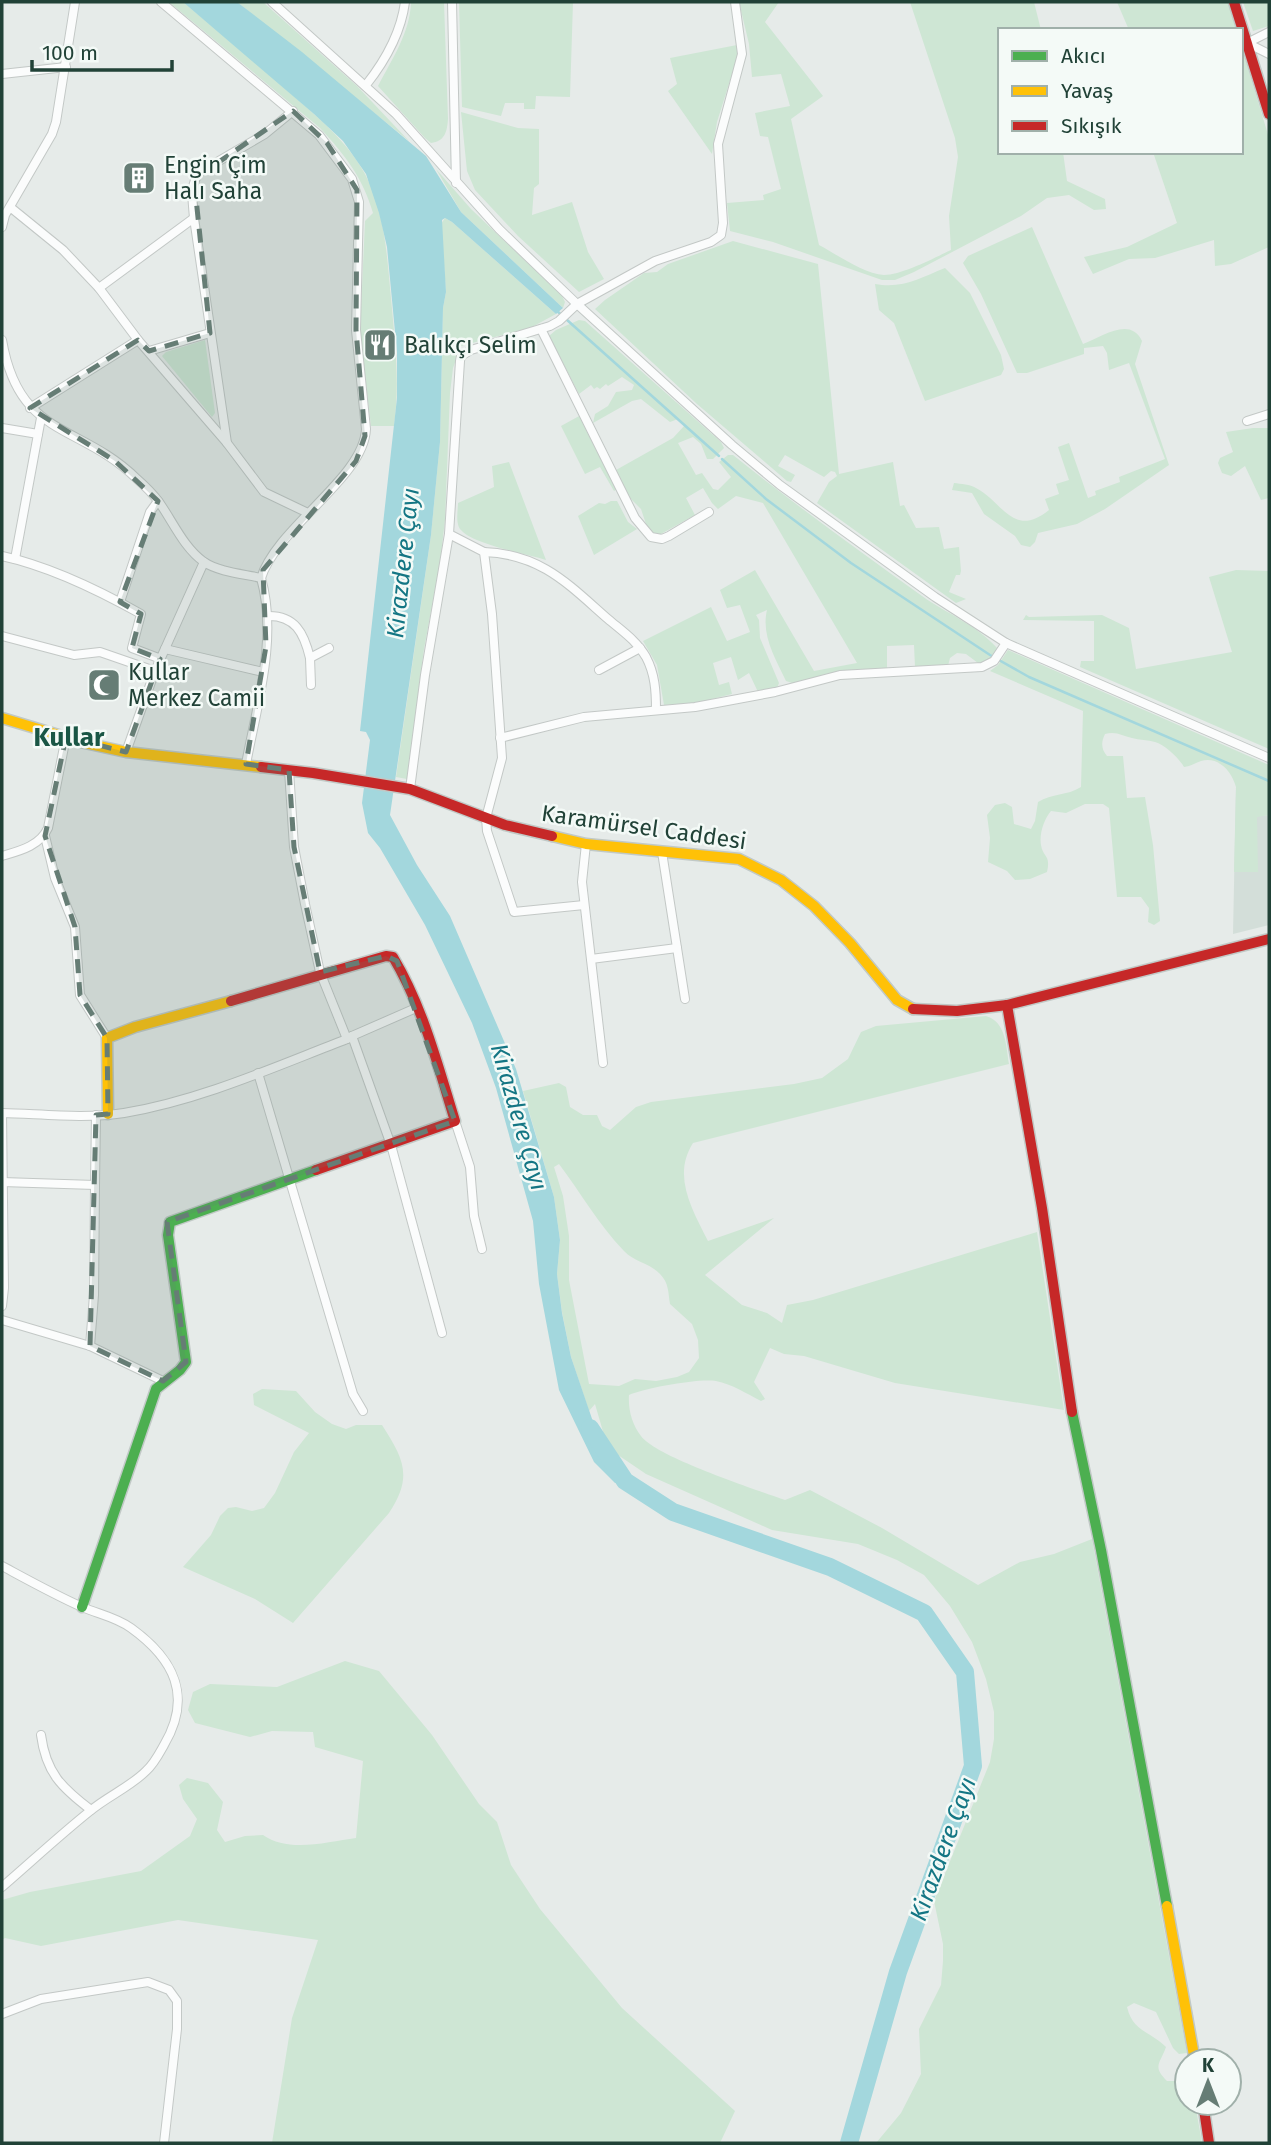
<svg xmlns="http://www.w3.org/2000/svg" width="1271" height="2145" viewBox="0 0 1271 2145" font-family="'Fira Sans',sans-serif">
	<rect width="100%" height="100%" fill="#e6ebe9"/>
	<polygon fill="#d3ded9" points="1236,787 1257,816 1269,815 1269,925 1233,934"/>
	<g fill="#cee6d4" fill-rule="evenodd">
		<path d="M169,2H183C221,34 260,66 297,99C322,121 349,144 365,174C385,211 387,257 391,298C395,341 400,384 394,426H371L360,333L365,221L373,213C363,178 345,155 320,128Z"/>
		<polygon points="237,2 263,2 357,86 409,141"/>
		<path d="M411,2H444L448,119C447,132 445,141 431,143L425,138L378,86C392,59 410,33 411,2Z"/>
		<polygon points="459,2 573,2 570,97 536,96 535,109 524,109 524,103 505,103 501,116 462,107"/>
		<path d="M739,2H779L765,22L823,96L791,119L819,245C836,254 864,274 884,275C902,275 934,258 951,250L949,216L958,157L955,138L910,2H1034L1041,30H1000V152H1063L1067,181L1105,199L1106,209L1094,210L1069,195L1047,198L1021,216L914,272L895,280H882L773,242L730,231L727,203L764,200L763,195L781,189L768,137L760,136L755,113L790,106L781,74L752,77L749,44Z"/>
		<polygon points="1117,2 1228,2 1236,30 1129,30"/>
		<polygon points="1243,2 1269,2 1269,26 1253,31"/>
		<polygon points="737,45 738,55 717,122 712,154 668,91 677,84 670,58"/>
		<polygon points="1241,45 1269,138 1269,247 1231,264 1215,266 1214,240 1155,258 1129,259 1093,274 1084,257 1127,247 1177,223 1153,152 1241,152"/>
		<polygon points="461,112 518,128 539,129 539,184 534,188 532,215 572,202 588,252 604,279 579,292 518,236 475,190 467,171"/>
		<polygon points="436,169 471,209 562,296 565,302 563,308 461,212"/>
		<polygon points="445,218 452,222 556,314 532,327 461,346 453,368 450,393 445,520 440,563 424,649 407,779 396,777 431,535 440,442 443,308 446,292 441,224"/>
		<path d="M1032,227L1083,344C1102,337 1130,316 1142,341L1135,364L1169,465L1105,509L1077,524L1038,533L1035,542L1030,547L1021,545L1015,536L984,514L972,493L952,490L954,483C961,484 970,484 976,488C1003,502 1013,539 1049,510L1045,499L1059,494L1056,484L1069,480L1058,447L1069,443L1088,498L1096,495L1095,491L1120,482L1119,477L1165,459L1129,363L1109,370L1107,353L1103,346L1084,348V354L1027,373H1017L981,294L963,263L968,256Z"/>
		<polygon points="733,241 818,264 839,474 893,462 900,506 904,505 916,528 939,527 944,549 959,547 961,571 960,575 956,575 949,592 966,599 956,603 817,503 829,482 837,476 835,472 831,471 824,477 785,455 778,466 795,475 791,482 787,481 697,404 595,309 605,300 644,273 657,272 668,264"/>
		<path d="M945,268L970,293L1001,355L1004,369L1001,375L925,401L894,323L879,310L875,284C903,289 920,278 945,268Z"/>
		<path d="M579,320L585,321L721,442L724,448L713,459H707L701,444L693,437L678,443L696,475L702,473L713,489L718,490L731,477L719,462L728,455H733C794,504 858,550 922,596C946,613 978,626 997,648C993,658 989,662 978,663L966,654L957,653L950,658L948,666L915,667L914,645L887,646V669L832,673L795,684L786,681C775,658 761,635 767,610L756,615L759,620L760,638L779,683L777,688L758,692L749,673L738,680L731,657L713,663L719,685L729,682L732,694L696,703L664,705L657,665L643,641L711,607L727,641L750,632L740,605L727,608L720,590L755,570L814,671L857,663L763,503L736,496L718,509L712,503L703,488L686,498L695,515L659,535L653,533L647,527L641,509L630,498L616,470L673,438L685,425L678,419L670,422L641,399L632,401L593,423L595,414L608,406L616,392L632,390L634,385L622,377L608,386L606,384L600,389L597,387L594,389L591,385L579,394L549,336L556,330Z"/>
		<polygon points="205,340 215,413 212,417 162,356 166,352"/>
		<polygon points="581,415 617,489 614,491 600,467 585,474 561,426"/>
		<polygon points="1253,428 1269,428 1269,498 1261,500 1245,466 1231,476 1222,473 1218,463 1220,458 1233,452 1226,432"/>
		<path d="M509,462L546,560C527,554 472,544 461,530C455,524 458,510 458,503L494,487L492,466Z"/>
		<polygon points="611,501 617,501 628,522 637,529 594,555 578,516 599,503 605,504"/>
		<polygon points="1236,570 1269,571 1269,749 1080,667 1081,661 1094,661 1094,621 1023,620 1026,615 1029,617 1102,615 1129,628 1136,669 1232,652 1209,577"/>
		<path d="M1008,650L1269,765V815L1257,817L1258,872H1234L1236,787C1232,772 1219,756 1201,761C1195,763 1191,766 1184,767C1179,758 1165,745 1155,742C1148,740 1139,740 1132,738C1122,736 1117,731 1105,734C1101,742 1101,749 1107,756H1123L1127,798L1145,797L1153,845L1160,921L1154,925L1148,922L1149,908L1141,897H1117L1109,808L1103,804H1085L1066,813L1051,811C1044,819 1039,834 1041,845C1043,858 1051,854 1047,872L1030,879L1015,880L1007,871L988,862L990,838L987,815L995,805L1005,803L1012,807L1014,824L1031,829L1035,821L1038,802C1052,793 1067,796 1081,787L1083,711L990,671L998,665Z"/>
		<path d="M986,1016C1006,1022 1006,1045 1009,1064L693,1143C672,1176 692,1209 708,1241L774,1218L705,1275L742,1305L767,1313L782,1323L787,1305L813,1300L1037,1232L1064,1410L895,1383L804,1356L784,1354L770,1348L754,1382L765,1399L761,1401C747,1394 732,1384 716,1381C700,1378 644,1388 629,1395C628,1410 632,1424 641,1436C656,1457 757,1490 785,1500L810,1490L882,1528L978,1585L1020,1562L1054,1554L1092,1539L1187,2053L1179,2054L1173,2048L1156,2012L1134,2003L1127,2007C1133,2032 1150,2031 1166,2047C1160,2064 1152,2066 1167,2081H1187V2103H1195L1202,2143H876L901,2113L921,2074L919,2029L941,1985L943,1961V1944L934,1901L990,1762L994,1739V1712L986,1679L972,1642L950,1606L924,1575L897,1560L858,1544L772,1530L646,1474L618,1455L604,1435L595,1404L589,1411L571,1357L562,1312L557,1274L560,1240L554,1197L523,1091L559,1083L566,1087L570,1107L583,1115H597L602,1126L610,1130L636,1107L651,1102L794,1084L822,1078L848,1059L861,1032L876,1026ZM559,1164C581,1193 598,1224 624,1251C634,1262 650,1263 660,1274C669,1283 668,1292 670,1304L692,1324L698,1340L699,1358L689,1372L677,1377L656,1381L635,1379L619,1386L589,1384L569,1280V1236L563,1196L554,1167Z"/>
		<path d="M262,1389L296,1391L315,1412L332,1424L346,1429L356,1425H382C404,1459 413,1477 389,1513L293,1623L255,1599L183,1567L211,1535L220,1516L228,1508L236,1507L252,1511L264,1508L275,1493L294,1452L309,1433L254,1405L253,1394Z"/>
		<path d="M345,1661L379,1671L432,1735L479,1804L497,1822L511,1865L540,1909L622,2008L735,2111L720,2143H272L292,2018L318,1940L178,1920L41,1946L5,1938L2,1940V1900L30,1892L141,1871L190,1836L197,1819L183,1799L179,1785L187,1778L208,1783L223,1802L217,1830L225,1842L245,1836L263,1835C288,1853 327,1842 356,1838L363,1761L315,1747L313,1732L272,1731L250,1737L195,1723L188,1710L193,1692L210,1684L277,1687Z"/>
	</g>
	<polygon fill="#a3d7dd" points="183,2 237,2 302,52 426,156 461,212 563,308 556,314 452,222 445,218 442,220 446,292 443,308 440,442 431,535 390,815 417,865 450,916 516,1069 554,1197 560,1240 557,1274 562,1313 571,1357 606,1460 625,1481 615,1483 594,1462 559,1390 539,1284 533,1221 496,1088 472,1023 425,925 380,848 368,833 362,803 370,740 366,732 360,731 397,398 397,353 387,247 379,213 366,174 343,141 314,114"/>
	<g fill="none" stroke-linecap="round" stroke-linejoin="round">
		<g stroke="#a3d7dd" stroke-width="2.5">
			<polyline points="557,311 719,456"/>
			<polyline points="722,459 766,499 851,563 990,655 1029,677 1269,781"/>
		</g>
		<polyline stroke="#a3d7dd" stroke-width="18" points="590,1428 625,1481 673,1512 830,1567 924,1613 965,1672 973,1766 898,1972 849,2143"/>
		<defs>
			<g id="street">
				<path d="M161,2L319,135L352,179L359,202L356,330L366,429C364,478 277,527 261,578"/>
				<polyline points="272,2 396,114 499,229 577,304 732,445 780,485 935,597 1006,643 1269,758"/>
				<polyline points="452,2 456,183"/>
				<polyline points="1247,43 1269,54"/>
				<polyline points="1247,43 1269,32"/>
				<polyline points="2,74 66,67"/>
				<path d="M366,85C385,61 401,33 405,2"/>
				<path d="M293,111L265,134L200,172C189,184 193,203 194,218L227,443L264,492L308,513"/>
				<polyline points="10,207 63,250 99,288 138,340 30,408"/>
				<polyline points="2,227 5,215 52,134 56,122 75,2"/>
				<polyline points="99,288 194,218"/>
				<polyline points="541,329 635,518 651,537 662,539 669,536 709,512"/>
				<path d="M2,340C19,439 79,422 137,479C145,486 153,494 159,502C173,522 184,548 204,562C219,572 244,574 261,578C278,637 257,705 246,764"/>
				<polyline points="138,340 227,443"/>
				<polyline points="149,351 210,333"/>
				<polyline points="1247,421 1269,414"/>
				<polyline points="2,428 38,434"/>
				<path d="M484,552C541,554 568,584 608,619C622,631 637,641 646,657C655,674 656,691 656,710"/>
				<path d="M2,556C48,566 100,591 141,614L132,648L161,659"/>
				<polyline points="15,559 41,418"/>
				<polyline points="120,602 150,512 158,501"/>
				<path d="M267,616C295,615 304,633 310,658L329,648"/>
				<polyline points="2,636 74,655 100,652 155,671"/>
				<polyline points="165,649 263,672"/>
				<polyline points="310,658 311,685"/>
				<polyline points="599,670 640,648"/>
				<polyline points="500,738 584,717 695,707 775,692 840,675 982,667 994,661 1006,643"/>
				<polyline points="126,752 155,671 204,562"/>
				<polyline points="289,770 294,847 305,904 320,972 347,1039 352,1036 391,1145 442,1333"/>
				<polyline points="410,789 425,675 449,534"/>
				<polyline points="45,836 55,878 75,927 80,995 107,1038"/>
				<polyline points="586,844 582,882 603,1063"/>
				<polyline points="662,852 685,999"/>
				<path d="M2,856C19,851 40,846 48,828L66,737"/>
				<polyline points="584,905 514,912 487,831 486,818 502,758 492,614 484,552 449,534 460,361 461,356 471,350 550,326 559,321 577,304 655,261 711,242 721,235 723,223 718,144 742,54 735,2"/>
				<polyline points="591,959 677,948"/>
				<polyline points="352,1036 416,1008"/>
				<polyline points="258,1073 353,1394 363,1411"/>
				<path d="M2,1113C42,1114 85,1119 124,1113C201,1100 274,1067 347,1039"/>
				<polyline points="455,1121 470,1167 474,1216 482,1249"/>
				<polyline points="2,1182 95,1185 96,1115"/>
				<polyline points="2,1306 4,1288 2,1113"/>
				<polyline points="2,1320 90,1346 163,1381"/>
				<polyline points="90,1346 94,1295 95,1185"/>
				<path d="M2,1566C28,1580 55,1595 82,1607C98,1614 116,1617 131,1628C174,1659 193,1696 164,1745C159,1754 154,1764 146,1771C130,1787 108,1796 90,1811C60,1835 31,1862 2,1887"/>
				<path d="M41,1735C46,1773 62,1788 91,1810"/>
				<polyline points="2,2014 41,1999 148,1982 169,1990 177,2001 177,2029 164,2143"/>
			</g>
			<g id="fast">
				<polyline points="1072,1412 1101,1550 1167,1906"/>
				<polyline points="82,1607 156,1389 180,1370 186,1362 168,1235 170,1222 316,1170"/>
			</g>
			<g id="slow">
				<polyline points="2,718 85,743 126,752 261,767"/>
				<polyline points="552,836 586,844 739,859 781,880 814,906 850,943 897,1000 913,1009"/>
				<polyline points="108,1114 107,1038 135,1027 231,1001"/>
				<polyline points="1167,1906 1195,2061"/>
			</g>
			<g id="jam">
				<polyline points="1234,2 1269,114"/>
				<polyline points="261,767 313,773 410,789 505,825 552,836"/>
				<path d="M231,1001L386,956L393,957C423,1007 438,1066 455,1121L316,1170"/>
				<polyline points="1007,1005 1042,1208 1072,1412"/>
				<polyline points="913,1009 957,1011 1007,1005 1269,939"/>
				<polyline points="1203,2103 1209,2143"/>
			</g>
		</defs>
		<use href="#street" stroke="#c3c8c6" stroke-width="10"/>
		<use href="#fast" stroke="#c1c9c6" stroke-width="13"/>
		<use href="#slow" stroke="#c1c9c6" stroke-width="13"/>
		<use href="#jam" stroke="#c1c9c6" stroke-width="13"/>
		<use href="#street" stroke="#fbfcfc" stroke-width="8"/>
		<use href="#fast" stroke="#4caf50" stroke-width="10"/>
		<use href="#slow" stroke="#ffc107" stroke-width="10"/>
		<use href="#jam" stroke="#c62828" stroke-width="10"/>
	</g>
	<path fill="#667d75" fill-opacity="0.2" stroke="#667d75" stroke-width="5" stroke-dasharray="14 9" stroke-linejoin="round" d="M293,111L327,143L357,190L356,330L365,436L356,461L263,570L266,646L246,764L289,770L294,847L320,972L386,956L397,961L455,1121L167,1222L186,1362L163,1381L90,1346L96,1115L108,1114L107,1038L80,995L75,927L45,836L66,737L126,752L160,659L132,648L141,614L120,602L158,501L115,461L30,408L138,340L149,351L210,333L194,179Z"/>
	<defs>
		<symbol id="building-square" viewBox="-11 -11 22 22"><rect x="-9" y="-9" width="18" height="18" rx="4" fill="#667d75" stroke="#f4faf7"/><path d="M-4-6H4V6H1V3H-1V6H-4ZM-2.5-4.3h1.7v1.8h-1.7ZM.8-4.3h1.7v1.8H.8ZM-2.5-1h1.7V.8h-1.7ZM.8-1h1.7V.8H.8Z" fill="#fff"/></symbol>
		<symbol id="restaurant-square" viewBox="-11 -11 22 22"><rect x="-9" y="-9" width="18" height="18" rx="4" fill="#667d75" stroke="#f4faf7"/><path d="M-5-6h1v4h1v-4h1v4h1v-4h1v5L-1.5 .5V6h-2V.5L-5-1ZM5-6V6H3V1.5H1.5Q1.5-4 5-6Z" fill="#fff"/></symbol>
		<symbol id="mosque-square" viewBox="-11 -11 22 22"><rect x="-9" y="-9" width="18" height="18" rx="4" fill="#667d75" stroke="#f4faf7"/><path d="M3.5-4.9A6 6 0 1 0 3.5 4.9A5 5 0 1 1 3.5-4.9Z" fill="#fff"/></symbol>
	</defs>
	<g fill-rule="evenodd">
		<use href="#building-square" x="120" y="159" width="38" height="38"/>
		<use href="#restaurant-square" x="361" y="326" width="38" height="38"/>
		<use href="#mosque-square" x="85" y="666" width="38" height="38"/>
	</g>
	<g text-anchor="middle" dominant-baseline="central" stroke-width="5" stroke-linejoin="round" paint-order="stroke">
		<g font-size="23" fill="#214237" stroke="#f4faf7" text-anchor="start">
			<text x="164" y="165">Engin Çim<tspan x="164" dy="26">Halı Saha</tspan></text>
			<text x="404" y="345">Balıkçı Selim</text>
			<text x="128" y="672">Kullar<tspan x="128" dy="26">Merkez Camii</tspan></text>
		</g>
		<g font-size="23" fill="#214237" stroke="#f4faf7">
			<text transform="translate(644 827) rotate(8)">Karamürsel Caddesi</text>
		</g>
		<g font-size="24" font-style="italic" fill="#147684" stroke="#f4faf7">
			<text transform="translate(403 563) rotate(-84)">Kirazdere Çayı</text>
			<text transform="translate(519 1117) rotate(74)">Kirazdere Çayı</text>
			<text transform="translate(943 1849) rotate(-70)">Kirazdere Çayı</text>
		</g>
		<g font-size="26" font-weight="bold" fill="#1a5645" stroke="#f4faf7">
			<text x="69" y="737">Kullar</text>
		</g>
	</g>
	<rect width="1271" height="2145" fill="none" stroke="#214237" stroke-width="7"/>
	<rect x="998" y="28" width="245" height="126" fill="#f4faf7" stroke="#a0b0aa" stroke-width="2"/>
	<rect x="1012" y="51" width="35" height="10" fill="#4caf50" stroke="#a0b0aa" stroke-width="2"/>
	<text x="1061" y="63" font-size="21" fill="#214237">Akıcı</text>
	<rect x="1012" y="86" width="35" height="10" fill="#ffc107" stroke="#a0b0aa" stroke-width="2"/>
	<text x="1061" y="98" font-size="21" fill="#214237">Yavaş</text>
	<rect x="1012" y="121" width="35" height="10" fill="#c62828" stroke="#a0b0aa" stroke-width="2"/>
	<text x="1061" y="133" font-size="21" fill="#214237">Sıkışık</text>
	<g transform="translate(1208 2082)"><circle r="33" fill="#f4faf7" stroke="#a0b0aa" stroke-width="2"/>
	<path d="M0-5L12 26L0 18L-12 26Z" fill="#667d75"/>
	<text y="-10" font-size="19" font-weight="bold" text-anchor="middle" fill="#214237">K</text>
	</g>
	<path d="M32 60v10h140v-10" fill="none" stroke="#214237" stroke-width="3.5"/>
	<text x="42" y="60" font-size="21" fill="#214237" stroke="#f4faf7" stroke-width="5" paint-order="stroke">100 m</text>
</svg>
